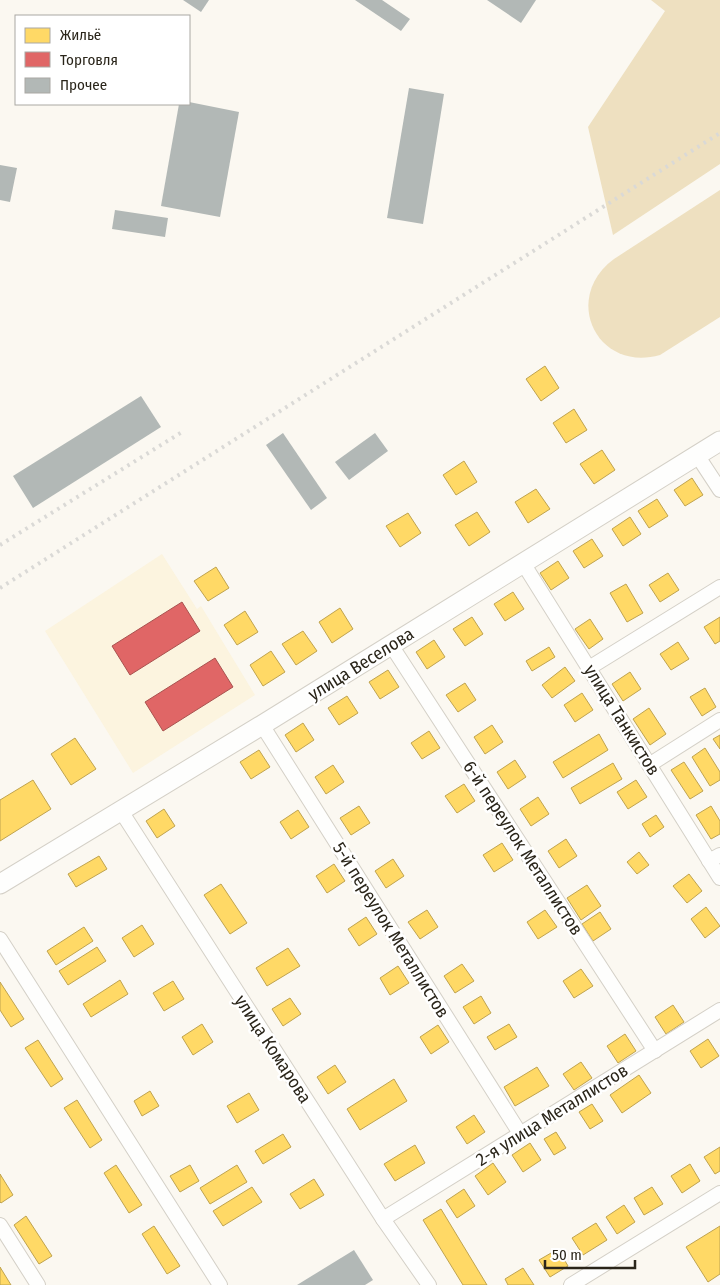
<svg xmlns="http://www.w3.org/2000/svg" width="720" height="1285" viewBox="0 0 720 1285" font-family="'Fira Sans Condensed',sans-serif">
	<rect width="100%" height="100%" fill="#fbf8f1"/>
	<polygon fill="#fcf4df" points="162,554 197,609 201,606 255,695 133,773 45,631"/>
	<g fill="#eee0c0">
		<polygon points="651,0 720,0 720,164 613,235 588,127 665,11"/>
		<path d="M720,190V317L660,355C597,373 561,298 614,259Z"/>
	</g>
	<g fill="#ffd966" stroke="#bfa34f">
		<polygon points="545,366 559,388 541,401 526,379"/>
		<polygon points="574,409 587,430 566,443 553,423"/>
		<polygon points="602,450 615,470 594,484 580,464"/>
		<polygon points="464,461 477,482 456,495 443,475"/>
		<polygon points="692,478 703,495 685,506 674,490"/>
		<polygon points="536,489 550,509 528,523 515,502"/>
		<polygon points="657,499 668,516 649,528 638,511"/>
		<polygon points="477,512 490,532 469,546 455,525"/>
		<polygon points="408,513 421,533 400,547 386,526"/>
		<polygon points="630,517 641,534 623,546 612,529"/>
		<polygon points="592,539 603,556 584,568 573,551"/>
		<polygon points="558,561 569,578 551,590 540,573"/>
		<polygon points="216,567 229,588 208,601 194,581"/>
		<polygon points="668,573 679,590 660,602 649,585"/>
		<polygon points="626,584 643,613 627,622 610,593"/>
		<polygon points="513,592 524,609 505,621 494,604"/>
		<polygon points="340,608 353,629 332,643 319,622"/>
		<polygon points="245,611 258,632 237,645 224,625"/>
		<polygon points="472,617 483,634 465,646 453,629"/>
		<polygon points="720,617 720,641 715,644 704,627"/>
		<polygon points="590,619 603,639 589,649 575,629"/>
		<polygon points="303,631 317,651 296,665 282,644"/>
		<polygon points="434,640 445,657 427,669 416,652"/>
		<polygon points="678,642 689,659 671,670 660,654"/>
		<polygon points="549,647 555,657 532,671 526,661"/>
		<polygon points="271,651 285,672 263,686 250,665"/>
		<polygon points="565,667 575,681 552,698 542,685"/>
		<polygon points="388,670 399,687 380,699 369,682"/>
		<polygon points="630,672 641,689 623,701 612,684"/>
		<polygon points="465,683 476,700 458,712 446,695"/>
		<polygon points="705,688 716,707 702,716 690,697"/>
		<polygon points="582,693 593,710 575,722 564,705"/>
		<polygon points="347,696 358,713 339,725 328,708"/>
		<polygon points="649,708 666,734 650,745 633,719"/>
		<polygon points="303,723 314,740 296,752 285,735"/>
		<polygon points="492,725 503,742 485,754 474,737"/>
		<polygon points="429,731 440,748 422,759 411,743"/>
		<polygon points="599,734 608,750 563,778 553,762"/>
		<polygon points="720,735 720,749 713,739"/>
		<polygon points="75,738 96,769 71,785 51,754"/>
		<polygon points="705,748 720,772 720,780 710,786 692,757"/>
		<polygon points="259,750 270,767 251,779 240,762"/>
		<polygon points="515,760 526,777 508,789 497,772"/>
		<polygon points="684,762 703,791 690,799 671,770"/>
		<polygon points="613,763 622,779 580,804 571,788"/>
		<polygon points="333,765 344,782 326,794 315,777"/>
		<polygon points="33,780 51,809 0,841 0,800"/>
		<polygon points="636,780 647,797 628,809 617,792"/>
		<polygon points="464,784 475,801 457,813 445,796"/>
		<polygon points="538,797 549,814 531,826 520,809"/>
		<polygon points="359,806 370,823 351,835 340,818"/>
		<polygon points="711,806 720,821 720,834 711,839 696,815"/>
		<polygon points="164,809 175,826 157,838 146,821"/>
		<polygon points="298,810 309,827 291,839 280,822"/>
		<polygon points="656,815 664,827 650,837 642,824"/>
		<polygon points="566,839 577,856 559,868 548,851"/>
		<polygon points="502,843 513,860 494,872 483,855"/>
		<polygon points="639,852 649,865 637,874 627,862"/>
		<polygon points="99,856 107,869 76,887 68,874"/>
		<polygon points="393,859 404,876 386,888 375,871"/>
		<polygon points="334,864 345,881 327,893 316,876"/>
		<polygon points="689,874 702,891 687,903 673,886"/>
		<polygon points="221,884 247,923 230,934 204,895"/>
		<polygon points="587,885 601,906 581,920 567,898"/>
		<polygon points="706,907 720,926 705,938 691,919"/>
		<polygon points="427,910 438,927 420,939 408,922"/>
		<polygon points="545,910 557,927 538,939 527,922"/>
		<polygon points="600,912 611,929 593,941 582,924"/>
		<polygon points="366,917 377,934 359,946 348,929"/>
		<polygon points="142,925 154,944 134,957 122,938"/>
		<polygon points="84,927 93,941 56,965 47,951"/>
		<polygon points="97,947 106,961 68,985 59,971"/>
		<polygon points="288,948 300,966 267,986 256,968"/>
		<polygon points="462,964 474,981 455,993 444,976"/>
		<polygon points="398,966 409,983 390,995 380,978"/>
		<polygon points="581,969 593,986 574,998 563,981"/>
		<polygon points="120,980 128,994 91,1017 83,1004"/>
		<polygon points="173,981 184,999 164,1011 153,993"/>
		<polygon points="0,982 24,1019 11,1027 0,1010"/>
		<polygon points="481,996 491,1013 474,1024 463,1007"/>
		<polygon points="290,998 301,1014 283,1026 272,1009"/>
		<polygon points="673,1005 684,1022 666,1034 655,1017"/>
		<polygon points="202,1024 213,1042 193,1055 182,1037"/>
		<polygon points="509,1024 517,1037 495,1050 487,1037"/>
		<polygon points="438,1025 449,1042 431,1054 420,1037"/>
		<polygon points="625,1034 636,1051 618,1063 607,1046"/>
		<polygon points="708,1039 719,1056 701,1068 690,1051"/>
		<polygon points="38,1040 63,1079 51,1087 25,1048"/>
		<polygon points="581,1062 592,1078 574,1090 563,1074"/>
		<polygon points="335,1065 346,1082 328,1094 317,1077"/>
		<polygon points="537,1067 549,1086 515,1106 504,1087"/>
		<polygon points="639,1075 651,1093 622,1113 610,1095"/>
		<polygon points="394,1079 407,1101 360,1130 347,1109"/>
		<polygon points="150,1091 159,1106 142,1116 134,1101"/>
		<polygon points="249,1093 259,1110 237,1123 227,1106"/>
		<polygon points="77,1100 102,1140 90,1148 64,1108"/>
		<polygon points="592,1104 603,1121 590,1129 579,1112"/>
		<polygon points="474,1115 485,1132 467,1144 456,1127"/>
		<polygon points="556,1132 566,1148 554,1155 544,1139"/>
		<polygon points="283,1134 291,1147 263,1164 255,1151"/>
		<polygon points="530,1143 541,1160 523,1172 512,1155"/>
		<polygon points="415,1145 425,1163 395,1181 384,1164"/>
		<polygon points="720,1147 720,1171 715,1174 704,1157"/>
		<polygon points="493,1163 506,1182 488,1195 475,1176"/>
		<polygon points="690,1164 700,1181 682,1193 671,1176"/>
		<polygon points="116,1165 142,1205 129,1213 104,1173"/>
		<polygon points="190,1165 199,1181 180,1192 170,1176"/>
		<polygon points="237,1165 247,1182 210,1204 200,1188"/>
		<polygon points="0,1174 13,1195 1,1203 0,1202"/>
		<polygon points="314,1179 324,1195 300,1209 290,1194"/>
		<polygon points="252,1187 262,1202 223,1226 213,1211"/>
		<polygon points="652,1187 663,1204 644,1215 634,1198"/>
		<polygon points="464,1189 475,1206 457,1218 446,1201"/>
		<polygon points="624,1205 635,1222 617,1234 606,1217"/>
		<polygon points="441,1209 487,1285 463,1285 423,1220"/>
		<polygon points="26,1216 52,1256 39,1264 14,1225"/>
		<polygon points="596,1223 607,1240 583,1255 572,1238"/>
		<polygon points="154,1226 180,1266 167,1274 142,1234"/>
		<polygon points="720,1226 720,1274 708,1282 686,1247"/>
		<polygon points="558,1249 568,1266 550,1277 539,1260"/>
		<polygon points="0,1267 11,1285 0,1285"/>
		<polygon points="523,1268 534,1285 508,1285 505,1279"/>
	</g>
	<g fill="#e06666" stroke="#a9524f">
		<polygon points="182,602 200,631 130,675 112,646"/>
		<polygon points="215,658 233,687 163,731 145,702"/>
	</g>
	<g fill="#b2b8b6">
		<polygon points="183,0 209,0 201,12"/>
		<polygon points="355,0 382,0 410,19 401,31"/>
		<polygon points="487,0 536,0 521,23"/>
		<polygon points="409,88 444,94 423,224 387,218"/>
		<polygon points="189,102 239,112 220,217 161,206 179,104"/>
		<polygon points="0,165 17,168 10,202 0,200"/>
		<polygon points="115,210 168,218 165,237 112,229"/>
		<polygon points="141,396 161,427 33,508 13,476"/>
		<polygon points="283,433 327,498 311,510 266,445"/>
		<polygon points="375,433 388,451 349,480 335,462"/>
		<polygon points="354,1250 373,1280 365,1285 297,1285"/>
	</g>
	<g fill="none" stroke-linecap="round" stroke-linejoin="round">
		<defs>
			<g id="street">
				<polyline points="697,455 720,490"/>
				<polyline points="523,563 720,878"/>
				<polyline points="391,645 655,1051"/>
				<polyline points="589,668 720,587"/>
				<polyline points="262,725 521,1135"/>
				<polyline points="649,765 720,720"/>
				<polyline points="121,811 383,1219 429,1285"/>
				<polyline points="709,861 720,855"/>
				<polyline points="0,939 220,1285"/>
				<polyline points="383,1219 720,1010"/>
				<polyline points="0,1225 38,1285"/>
				<polyline points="571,1285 720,1193"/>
			</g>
			<polyline id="secondary" points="0,884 262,725 720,441"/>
		</defs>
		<use href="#street" stroke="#d4d0c7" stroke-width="16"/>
		<use href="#secondary" stroke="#d4d0c7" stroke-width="21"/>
		<use href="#street" stroke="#fefefd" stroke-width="14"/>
		<use href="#secondary" stroke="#fefefd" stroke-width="19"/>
		<g stroke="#dad9d6" stroke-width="4" stroke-dasharray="2.5 5" stroke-linecap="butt">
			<polyline points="0,545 182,432"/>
			<polyline points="0,588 720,133"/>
		</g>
	</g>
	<g text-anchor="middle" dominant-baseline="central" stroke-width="5" stroke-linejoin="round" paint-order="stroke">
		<g font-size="18" fill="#2a251a" stroke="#fff">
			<text transform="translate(361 664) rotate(-32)">улица Веселова</text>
			<text transform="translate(622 720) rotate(58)">улица Танкистов</text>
			<text transform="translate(523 848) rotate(57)">6-й переулок Металлистов</text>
			<text transform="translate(391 930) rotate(58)">5-й переулок Металлистов</text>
			<text transform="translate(273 1049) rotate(57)">улица Комарова</text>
			<text transform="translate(552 1115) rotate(-32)">2-я улица Металлистов</text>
		</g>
	</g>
	<rect x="15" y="15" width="175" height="90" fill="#ffffff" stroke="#aaa8a3"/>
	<rect x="25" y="28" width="25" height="15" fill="#ffd966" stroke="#aaa8a3"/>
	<text x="60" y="40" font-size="15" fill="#2a251a">Жильё</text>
	<rect x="25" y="52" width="25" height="15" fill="#e06666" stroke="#aaa8a3"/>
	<text x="60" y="65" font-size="15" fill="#2a251a">Торговля</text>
	<rect x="25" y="78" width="25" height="15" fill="#b2b8b6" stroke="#aaa8a3"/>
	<text x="60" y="90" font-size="15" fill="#2a251a">Прочее</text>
	<path d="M545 1260v8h90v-8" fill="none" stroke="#2a251a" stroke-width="2.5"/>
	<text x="552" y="1260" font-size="15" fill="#2a251a" stroke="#ffffff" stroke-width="4" paint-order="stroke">50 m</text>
</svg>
